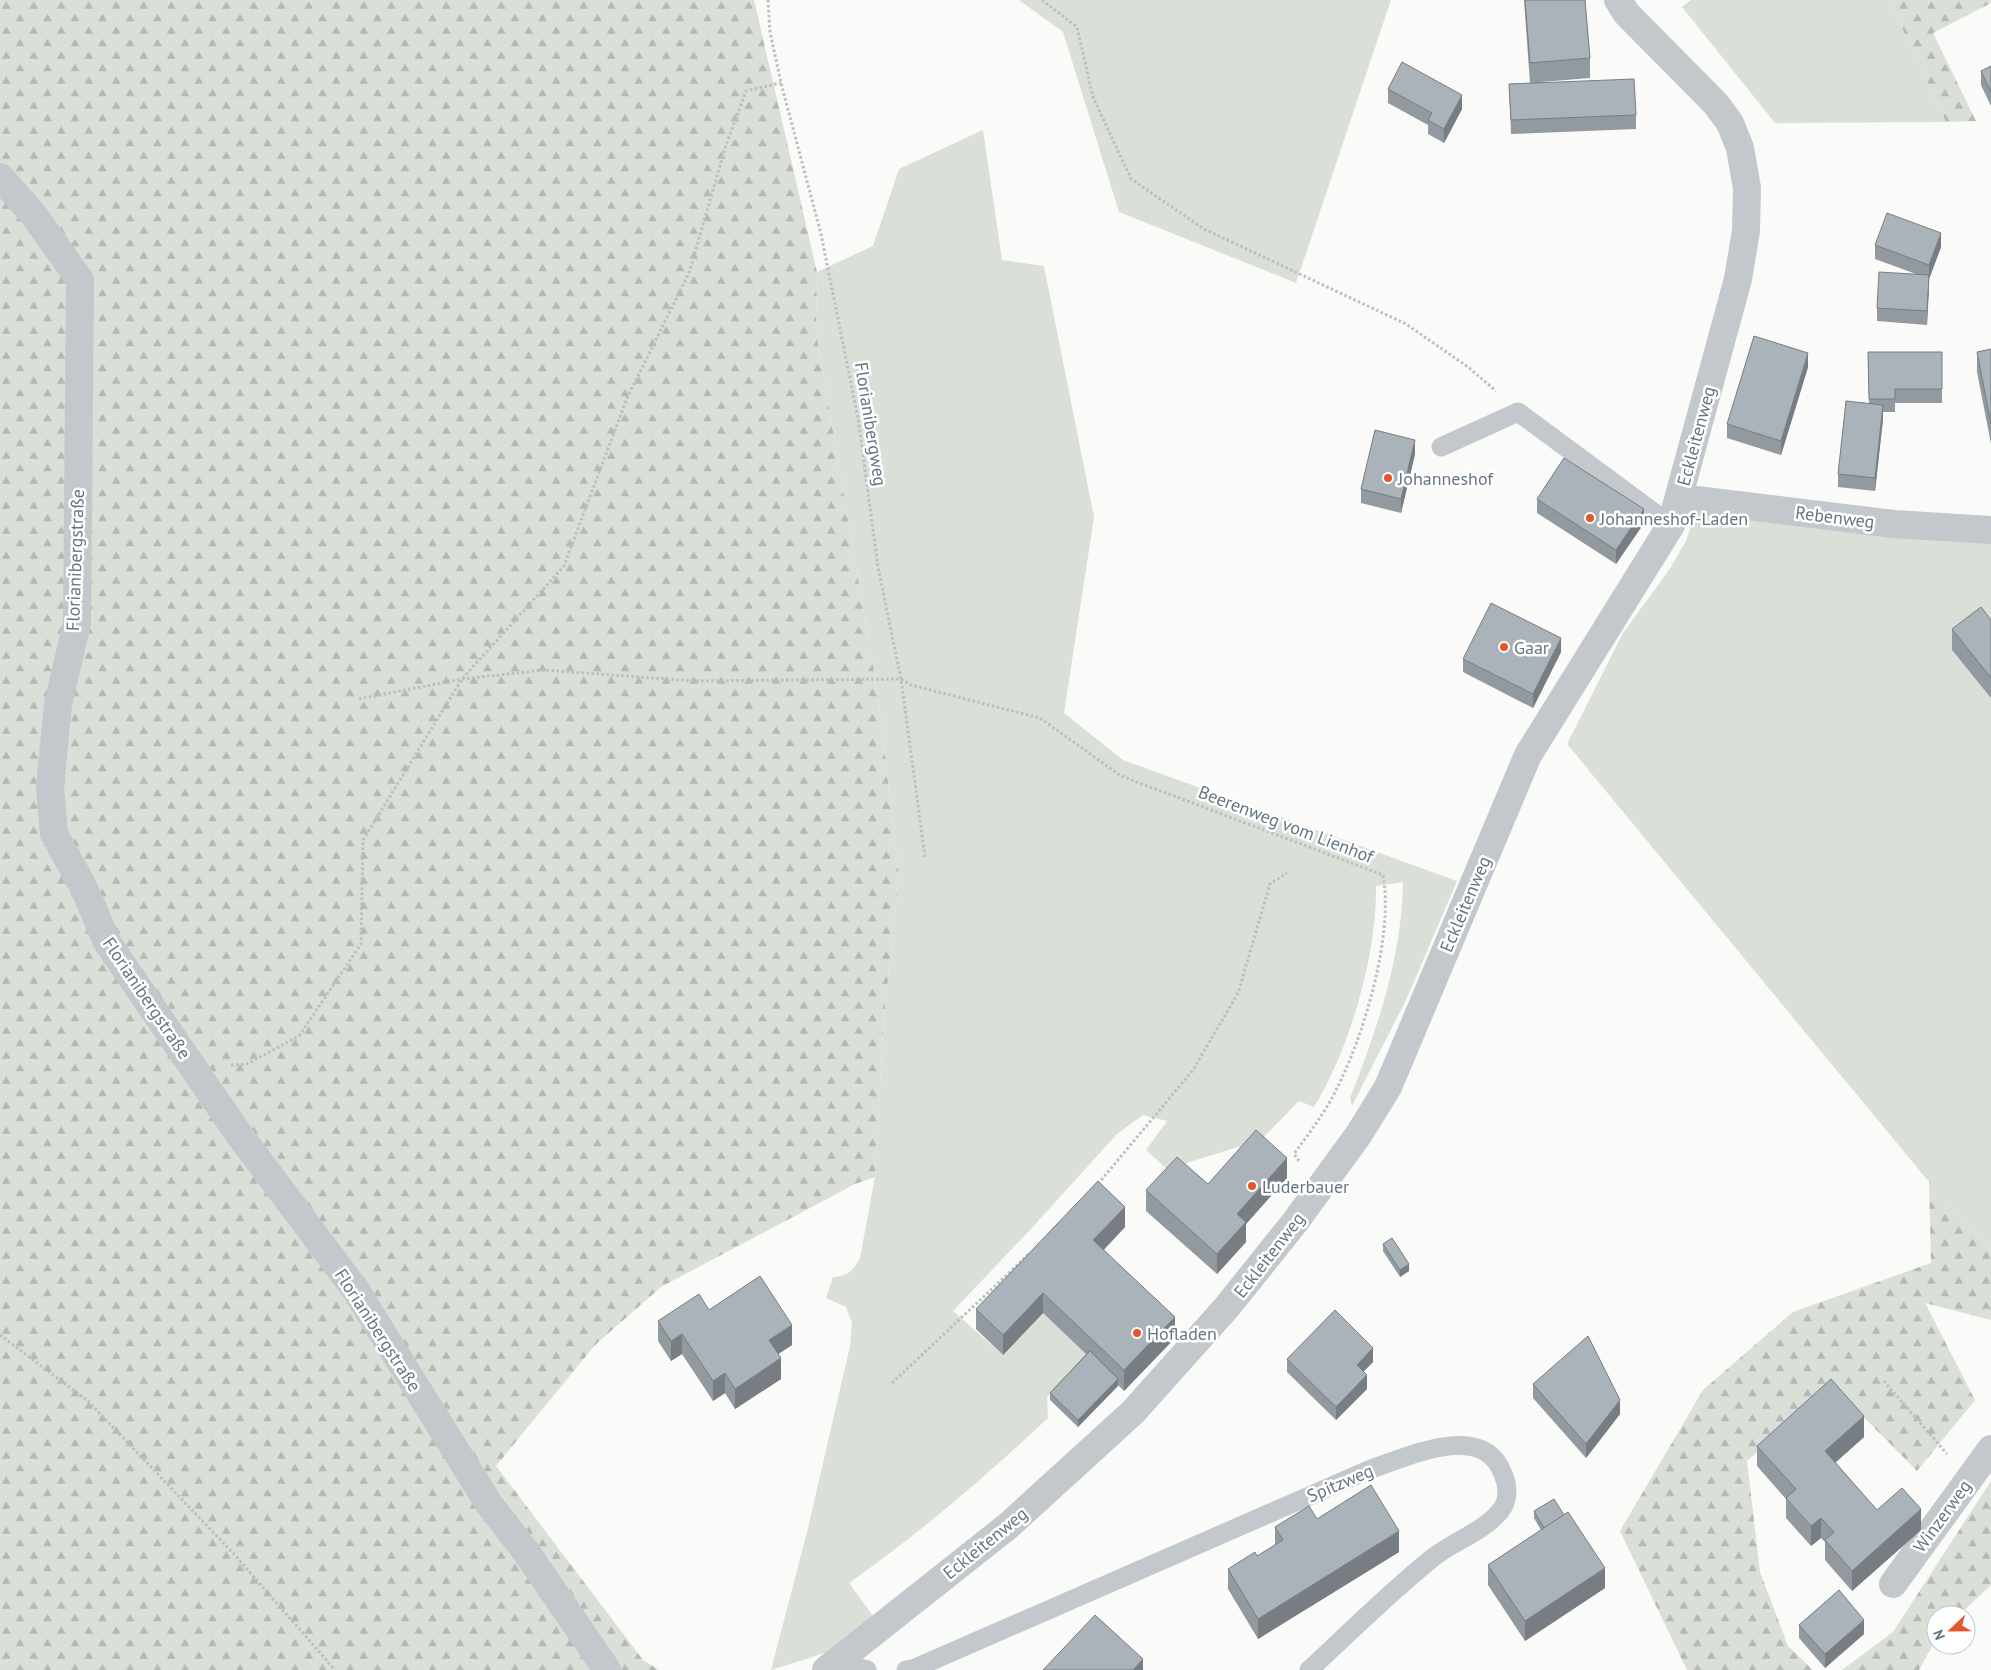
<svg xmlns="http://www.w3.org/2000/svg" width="1991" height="1670" viewBox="0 0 1991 1670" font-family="'PT Sans',sans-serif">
	<defs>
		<pattern id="forest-firs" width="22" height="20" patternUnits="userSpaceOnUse" patternTransform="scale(1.25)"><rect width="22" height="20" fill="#dadfd7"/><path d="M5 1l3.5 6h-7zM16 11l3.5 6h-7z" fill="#b4b9b4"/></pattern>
	</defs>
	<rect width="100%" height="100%" fill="#fafaf8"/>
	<g fill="#dadfd7">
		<polygon points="1019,0 1391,0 1296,283 1119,212 1063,32"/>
		<polygon points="1691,0 1889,0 1946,122 1775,123 1682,7"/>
		<path d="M983,130L1002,260L1044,266L1094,517L1064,713L1123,760L1457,881L1407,998L1352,1106L1350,1098C1377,1030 1402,957 1403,882L1376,886C1377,955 1350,1048 1314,1107L1299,1101L1261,1140L1167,1169L1146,1150L1167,1121L1143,1115L1117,1134L1030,1230L953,1311L1003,1355L1043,1313L1086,1354L1047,1397L1048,1418C985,1477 920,1533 849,1583L873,1616L825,1653L771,1670L808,1528L850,1346L852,1323L846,1307L826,1298L833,1277C847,1277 854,1270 860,1258L875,1177L884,1016L899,876L878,696L816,331L817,272L873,246L899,169Z"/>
		<polygon points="1695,513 1991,541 1991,1251 1929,1182 1567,744 1623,633 1669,570 1686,541"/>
	</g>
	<g fill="url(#forest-firs)">
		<polygon points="0,0 754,0 817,272 816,331 878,696 899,876 884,1016 875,1177 855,1184 661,1287 595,1345 496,1466 643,1660 659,1670 0,1670"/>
		<polygon points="1889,0 1991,0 1991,3 1933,33 1976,121 1946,122"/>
		<polygon points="1929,1182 1991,1251 1991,1320 1925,1303 1975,1400 1917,1471 1832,1385 1747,1461 1760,1572 1788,1646 1813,1670 1687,1670 1620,1531 1703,1390 1793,1312 1931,1263"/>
		<polygon points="1991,1481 1991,1585 1959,1615 1936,1615 1936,1639 1919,1670 1842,1670 1893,1632"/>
	</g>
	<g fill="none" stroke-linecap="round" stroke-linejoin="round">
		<g stroke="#bbbfc2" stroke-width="3" stroke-dasharray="2.5 2.5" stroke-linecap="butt">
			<polyline points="768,0 770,32 781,83 821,234 858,418 878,567 901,679 925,857"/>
			<polyline points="1042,0 1077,27 1093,97 1131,179 1204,229 1406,324 1468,367 1496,391"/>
			<path d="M359,699L462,679L544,670L694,681L901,679L911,685L1040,718L1121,776L1383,875C1394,935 1364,1036 1336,1090C1325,1113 1309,1133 1294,1154L1300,1162"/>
			<polyline points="231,1065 247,1064 299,1036 361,944 363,840 462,679 564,566 627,398 689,273 726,145 746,91 781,83"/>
			<polyline points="1098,1184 1193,1070 1238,993 1270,884 1287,873"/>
			<polyline points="0,1335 88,1401 233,1553 335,1670"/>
			<polyline points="1884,1381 1947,1454"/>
			<polyline points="892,1383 1029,1254"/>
		</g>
		<g stroke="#c3c8cc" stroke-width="19">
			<polyline points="1441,447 1518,412 1671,525"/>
			<polyline points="837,1662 867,1670"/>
			<path d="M906,1670L913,1669L1371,1469C1408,1457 1483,1420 1503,1474C1508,1485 1509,1500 1501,1510C1483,1533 1452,1541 1430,1560C1388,1594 1349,1633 1309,1670"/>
		</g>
		<g stroke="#c3c8cc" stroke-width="28">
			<polyline points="0,177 33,214 80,280 77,623 58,704 50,787 54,834 84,888 107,942 238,1133 355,1289 489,1504 527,1553 607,1670"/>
			<polyline points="1680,498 1894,524 1991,530"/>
			<polyline points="1893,1584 1991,1449"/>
			<polyline points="826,1670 1008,1526 1133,1412 1227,1307 1295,1222 1359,1134 1388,1087 1528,755 1671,525 1738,279 1746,231 1747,188 1740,148 1730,123 1716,104 1626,13 1618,0"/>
		</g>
	</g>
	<g fill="#929a9f">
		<polygon points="1524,0 1585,0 1590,58 1590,78 1541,82 1636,115 1636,129 1511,134 1509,84 1530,83"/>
		<polygon points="1991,66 1991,106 1981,85 1981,71"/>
		<polygon points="1388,89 1462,109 1444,143 1428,134 1428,125 1388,103"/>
		<polygon points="1875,245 1941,247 1929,279 1927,325 1877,321 1877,308 1916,274 1875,259"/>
		<polygon points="1991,349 1991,444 1977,372 1977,352"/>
		<polygon points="1868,352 1942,352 1942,403 1895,403 1895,412 1883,412 1883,419 1875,491 1838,487 1838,474 1869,404"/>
		<polygon points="1808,367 1781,455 1727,438 1727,424"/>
		<polygon points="1415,454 1401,513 1361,503 1361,489"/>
		<polygon points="1537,499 1644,523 1616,564 1537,513"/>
		<polygon points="1991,620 1991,698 1952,650 1952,629"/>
		<polygon points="1561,652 1533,708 1463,672 1463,659"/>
		<polygon points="1287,1178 1246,1224 1246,1242 1217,1274 1146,1211 1146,1190"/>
		<polygon points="1125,1227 1104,1250 1175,1338 1124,1391 1118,1385 1078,1427 1050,1400 1050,1393 1086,1354 1043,1313 1003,1355 976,1329 976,1309"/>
		<polygon points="1383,1244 1409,1271 1400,1277 1383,1251"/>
		<polygon points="709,1310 792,1345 778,1354 781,1379 735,1409 725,1393 713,1401 682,1354 671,1361 658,1341 658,1321"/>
		<polygon points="1287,1359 1373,1362 1363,1372 1367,1389 1336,1420 1287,1372"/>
		<polygon points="1533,1384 1620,1414 1586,1458 1533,1398"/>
		<polygon points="1864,1437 1835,1462 1877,1510 1921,1530 1852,1591 1825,1560 1825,1542 1821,1538 1811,1546 1786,1518 1786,1499 1757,1466 1757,1446"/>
		<polygon points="1534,1511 1605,1588 1525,1641 1488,1585 1488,1565 1541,1530 1534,1518"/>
		<polygon points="1317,1519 1399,1552 1258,1639 1228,1589 1228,1569 1257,1556 1275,1545 1275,1527"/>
		<polygon points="1799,1625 1864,1634 1825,1668 1799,1638"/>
	</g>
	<g fill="#777d82">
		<polygon points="1462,95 1462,109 1444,143 1444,129"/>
		<polygon points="1941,233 1941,247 1929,279 1929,265"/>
		<polygon points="1929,275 1929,289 1927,325 1927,311"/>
		<polygon points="1808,353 1808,367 1781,455 1781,441"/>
		<polygon points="1883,405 1883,419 1875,491 1875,478"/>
		<polygon points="1415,440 1415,454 1401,513 1401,499"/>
		<polygon points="1644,509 1644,523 1616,564 1616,550"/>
		<polygon points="1561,638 1561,652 1533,708 1533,694"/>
		<polygon points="1287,1158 1287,1178 1246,1224 1246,1242 1217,1274 1217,1254 1237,1214"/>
		<polygon points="1125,1207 1125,1227 1093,1260 1093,1240"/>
		<polygon points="1409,1264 1409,1271 1400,1277 1400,1270"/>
		<polygon points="1043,1293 1043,1313 1003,1355 1003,1335"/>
		<polygon points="1175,1317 1175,1338 1124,1391 1124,1370"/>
		<polygon points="792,1325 792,1345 769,1360 769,1340"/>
		<polygon points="682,1334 682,1354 671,1361 671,1341"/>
		<polygon points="1373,1348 1373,1362 1357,1378 1357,1365"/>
		<polygon points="781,1358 781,1379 735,1409 735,1389"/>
		<polygon points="725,1373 725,1393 713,1401 713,1381"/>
		<polygon points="1367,1375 1367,1389 1336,1420 1336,1407"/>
		<polygon points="1118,1379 1118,1386 1078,1427 1078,1420"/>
		<polygon points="1620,1400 1620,1414 1586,1458 1586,1444"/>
		<polygon points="1864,1416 1864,1437 1825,1472 1825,1451"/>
		<polygon points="1921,1509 1921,1530 1852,1591 1852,1571"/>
		<polygon points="1821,1518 1821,1538 1811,1546 1811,1526"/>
		<polygon points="1399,1531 1399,1552 1258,1639 1258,1619"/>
		<polygon points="1605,1568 1605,1588 1525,1641 1525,1621"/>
		<polygon points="1864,1620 1864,1634 1825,1668 1825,1654"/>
		<polygon points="1143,1659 1143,1670 1133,1670"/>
	</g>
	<g fill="#aab3b9" stroke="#777d82">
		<polygon points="1525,0 1585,0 1590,58 1530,63"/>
		<polygon points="1402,62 1462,95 1444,129 1428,120 1432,113 1388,89"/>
		<polygon points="1991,66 1991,92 1981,71"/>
		<polygon points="1634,79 1636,115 1511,120 1509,84"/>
		<polygon points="1887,213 1941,233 1929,265 1875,245"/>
		<polygon points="1879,272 1929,275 1927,311 1877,308"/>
		<polygon points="1754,336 1808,353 1781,441 1727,424"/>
		<polygon points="1991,349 1991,424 1977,352"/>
		<polygon points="1868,352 1942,352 1942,389 1895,389 1895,399 1869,399"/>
		<polygon points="1846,401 1883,405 1875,478 1838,474"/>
		<polygon points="1375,430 1415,440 1401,499 1361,489"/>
		<polygon points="1564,458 1644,509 1616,550 1537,499"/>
		<polygon points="1491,603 1561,638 1533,694 1463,659"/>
		<polygon points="1981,607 1991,620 1991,678 1952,629"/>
		<polygon points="1256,1130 1287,1158 1237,1214 1246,1222 1217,1254 1146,1190 1177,1157 1208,1184"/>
		<polygon points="1098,1181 1125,1207 1093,1240 1175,1317 1124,1370 1043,1293 1003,1335 976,1309"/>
		<polygon points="1392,1238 1409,1264 1400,1270 1383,1244"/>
		<polygon points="760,1276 792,1325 769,1340 781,1358 735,1389 725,1373 713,1381 682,1334 671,1341 658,1321 699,1294 709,1310"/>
		<polygon points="1335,1310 1373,1348 1357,1365 1367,1375 1336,1407 1287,1359"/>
		<polygon points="1588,1336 1620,1400 1586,1444 1533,1384"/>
		<polygon points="1090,1351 1118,1379 1078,1420 1050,1393"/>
		<polygon points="1831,1379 1864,1416 1825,1451 1877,1510 1902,1488 1921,1509 1852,1571 1825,1540 1834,1532 1821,1518 1811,1526 1786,1498 1796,1489 1757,1446"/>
		<polygon points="1371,1485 1399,1531 1258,1619 1228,1569 1255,1552 1257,1556 1283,1540 1275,1527 1309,1506 1317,1519"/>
		<polygon points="1554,1499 1564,1515 1544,1528 1534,1511"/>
		<polygon points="1568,1512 1605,1568 1525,1621 1488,1565"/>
		<polygon points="1839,1590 1864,1620 1825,1654 1799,1625"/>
		<polygon points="1095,1615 1143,1659 1133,1670 1043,1670"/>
	</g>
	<g fill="#e4572e" stroke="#fff" stroke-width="2">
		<circle cx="1388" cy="478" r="5"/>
		<circle cx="1590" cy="518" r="5"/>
		<circle cx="1504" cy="647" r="5"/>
		<circle cx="1252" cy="1186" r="5"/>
		<circle cx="1137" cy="1333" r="5"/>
	</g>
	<g text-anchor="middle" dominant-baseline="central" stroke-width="5" stroke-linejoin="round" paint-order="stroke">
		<g font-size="18" fill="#657683" stroke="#fff">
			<text transform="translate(871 424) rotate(81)">Florianibergweg</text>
			<text transform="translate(1696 436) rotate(-75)">Eckleitenweg</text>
			<text transform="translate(1835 517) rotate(7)">Rebenweg</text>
			<text transform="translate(75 560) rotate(-88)">Florianibergstraße</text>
			<text transform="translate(1286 824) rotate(21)">Beerenweg vom Lienhof</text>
			<text transform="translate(1465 904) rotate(-67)">Eckleitenweg</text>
			<text transform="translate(147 998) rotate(56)">Florianibergstraße</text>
			<text transform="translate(1269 1255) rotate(-52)">Eckleitenweg</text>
			<text transform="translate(378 1330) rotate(57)">Florianibergstraße</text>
			<text transform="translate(1340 1483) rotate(-23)">Spitzweg</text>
			<text transform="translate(1942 1516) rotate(-54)">Winzerweg</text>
			<text transform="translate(985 1543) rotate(-39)">Eckleitenweg</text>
		</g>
		<g font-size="18" fill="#657683" stroke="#fff" text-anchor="start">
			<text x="1398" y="478">Johanneshof</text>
			<text x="1600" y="518">Johanneshof-Laden</text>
			<text x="1514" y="647">Gaar</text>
			<text x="1262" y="1186">Luderbauer</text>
			<text x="1147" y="1333">Hofladen</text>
		</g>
	</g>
	<g transform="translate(1951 1630) rotate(248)"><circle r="24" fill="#ffffff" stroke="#c1c8cd"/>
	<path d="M0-4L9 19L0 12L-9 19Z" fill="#e4572e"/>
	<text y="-8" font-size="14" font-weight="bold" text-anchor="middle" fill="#657683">N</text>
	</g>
</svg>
